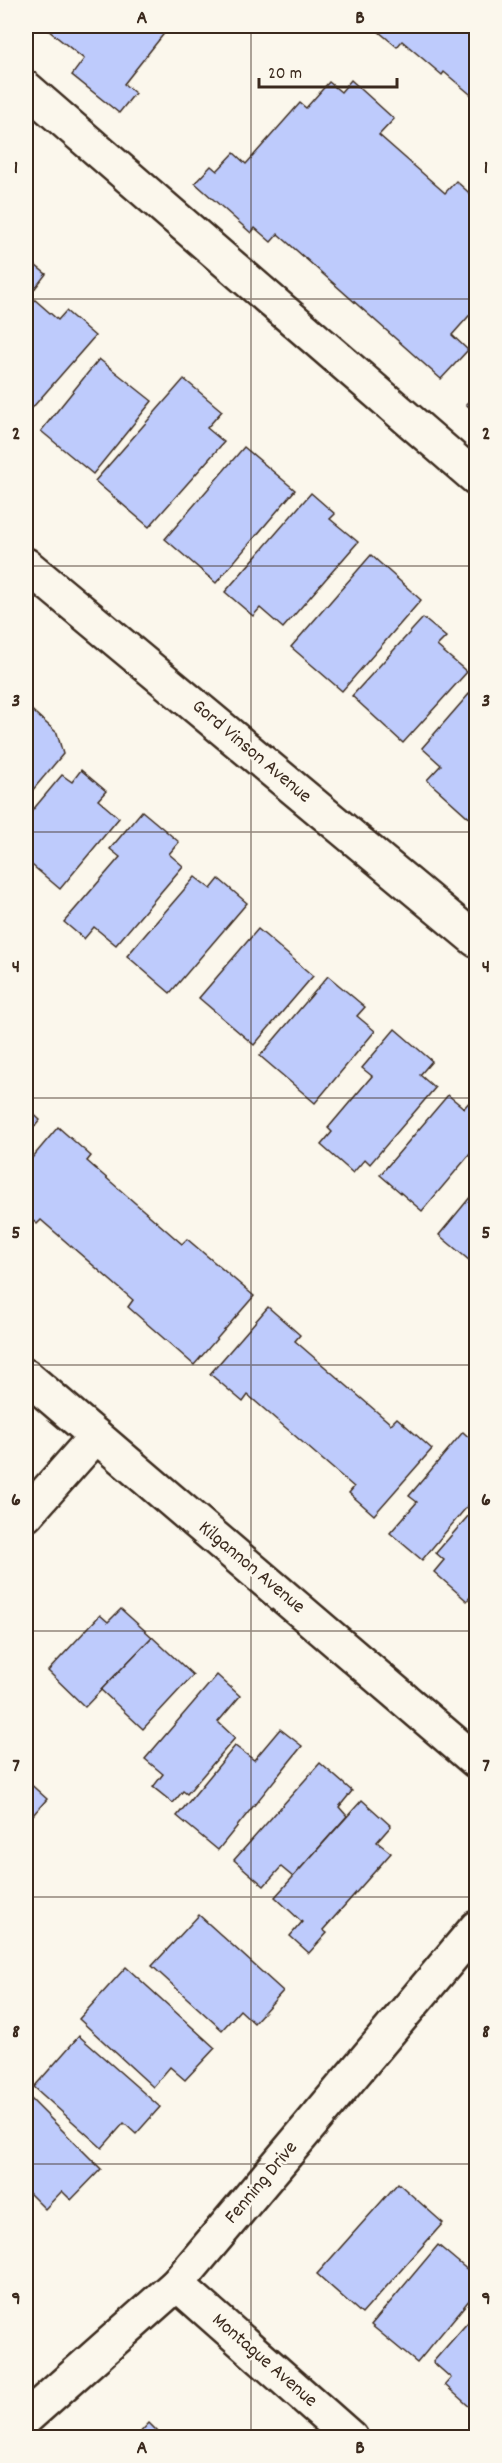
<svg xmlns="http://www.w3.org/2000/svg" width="502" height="2463" viewBox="0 0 502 2463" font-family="Dekko,sans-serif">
	<rect width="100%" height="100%" fill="#fbf7ec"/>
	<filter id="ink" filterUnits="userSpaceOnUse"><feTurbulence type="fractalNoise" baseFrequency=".0167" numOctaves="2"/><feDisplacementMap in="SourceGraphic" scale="12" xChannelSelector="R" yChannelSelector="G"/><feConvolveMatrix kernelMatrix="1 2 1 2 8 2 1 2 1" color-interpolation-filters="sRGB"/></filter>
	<g filter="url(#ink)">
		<g fill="#becbfc" stroke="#3b2a1e" stroke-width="1.5">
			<polygon points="43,26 170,26 124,84 135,93 119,113 72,75 84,59"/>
			<polygon points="372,26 476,26 476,99 444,72 442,75 402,41 397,47"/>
			<polygon points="351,80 394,119 379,135 445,193 456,181 476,199 476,308 452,335 468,350 441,379 278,234 271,242 255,228 251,233 195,183 211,166 217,171 234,153 246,164 300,103 306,108 329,82 341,92"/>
			<polygon points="26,258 46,274 26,300"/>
			<polygon points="34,299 58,320 66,311 95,336 26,415 26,308"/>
			<polygon points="99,359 152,401 93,474 41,431"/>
			<polygon points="184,379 222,411 207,428 224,442 149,527 95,481"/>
			<polygon points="476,394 476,414 466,404"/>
			<polygon points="244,447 295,490 216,583 165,539"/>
			<polygon points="311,493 335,514 330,519 358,542 283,628 260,608 253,616 225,592"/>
			<polygon points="371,555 421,600 342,691 291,647"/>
			<polygon points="423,618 446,637 437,646 467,672 403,743 352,696"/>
			<polygon points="476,686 476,824 427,780 441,765 422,748"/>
			<polygon points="26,705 57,733 63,754 26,798"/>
			<polygon points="81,770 106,791 98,800 119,818 60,889 26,860 26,818 62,775 72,782"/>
			<polygon points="142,811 179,842 169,854 183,866 116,945 94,927 84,939 64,922 120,857 110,849"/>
			<polygon points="195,877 211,889 219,879 247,903 170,993 127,956"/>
			<polygon points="258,929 313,976 254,1045 199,998"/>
			<polygon points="328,976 365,1007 357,1016 375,1031 315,1103 260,1056"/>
			<polygon points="395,1029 432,1061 420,1075 435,1088 370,1164 365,1159 353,1173 321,1145 332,1132 328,1128 372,1076 362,1068"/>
			<polygon points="448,1095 464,1108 473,1098 476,1101 476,1147 422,1211 380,1175"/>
			<polygon points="26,1107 40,1120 26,1137"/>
			<polygon points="58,1127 91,1156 87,1161 182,1244 187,1239 254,1296 194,1365 128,1307 133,1300 41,1220 37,1224 26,1214 26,1165"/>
			<polygon points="476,1190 476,1266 439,1235"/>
			<polygon points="268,1307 300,1335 295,1341 391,1424 397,1418 432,1449 374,1515 349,1493 354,1487 248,1395 243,1402 210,1374"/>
			<polygon points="463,1432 476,1444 476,1496 422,1560 390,1533 417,1502 409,1496"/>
			<polygon points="476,1507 476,1590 467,1601 434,1572 444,1560 436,1553"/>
			<polygon points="121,1609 152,1637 85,1707 48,1671 100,1615 108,1622"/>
			<polygon points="152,1637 193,1675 143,1729 101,1690"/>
			<polygon points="217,1675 240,1696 218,1722 235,1738 187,1794 183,1791 173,1803 153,1787 163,1774 145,1759"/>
			<polygon points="280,1729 302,1746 218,1850 177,1816 235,1746 254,1760"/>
			<polygon points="320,1763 352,1791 339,1807 347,1816 293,1877 281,1867 264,1886 234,1860"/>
			<polygon points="26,1780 47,1799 26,1823"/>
			<polygon points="362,1800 391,1826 377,1842 391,1853 323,1930 327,1933 309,1953 290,1936 302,1922 275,1897"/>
			<polygon points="199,1915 283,1991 254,2023 240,2010 222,2030 152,1966"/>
			<polygon points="126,1967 215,2048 185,2080 170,2067 153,2087 79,2019"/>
			<polygon points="79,2036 160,2107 136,2134 124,2123 102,2148 34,2087"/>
			<polygon points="26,2094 101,2169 71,2200 62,2191 45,2209 26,2190"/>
			<polygon points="398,2183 443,2223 362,2314 317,2274"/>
			<polygon points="438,2245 476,2277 476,2292 417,2363 371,2325"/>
			<polygon points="476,2313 476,2404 472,2409 445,2385 451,2378 433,2362"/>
			<polygon points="149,2423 164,2438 135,2438"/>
		</g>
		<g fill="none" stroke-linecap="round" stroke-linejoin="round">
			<defs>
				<g id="minor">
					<polyline points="26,88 476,478"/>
					<polyline points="26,565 476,940"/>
					<polyline points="26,1376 476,1761"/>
					<polyline points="26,1515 96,1436"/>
					<polyline points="177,2284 351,2438"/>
					<polyline points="26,2418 177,2284 476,1928"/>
				</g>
			</defs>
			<use href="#minor" stroke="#3b2a1e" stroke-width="38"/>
			<use href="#minor" stroke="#fbf7ec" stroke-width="33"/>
		</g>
	</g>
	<path fill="none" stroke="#3b2a1e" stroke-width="1.5" stroke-opacity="0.55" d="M251,26V2438M26,299H476M26,566H476M26,832H476M26,1098H476M26,1365H476M26,1631H476M26,1897H476M26,2164H476"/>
	<g text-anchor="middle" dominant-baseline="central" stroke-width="5" stroke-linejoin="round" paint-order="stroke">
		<g font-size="20" fill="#3b2a1e" stroke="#fbf7ec">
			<text transform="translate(251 752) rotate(40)">Gord Vinson Avenue</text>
			<text transform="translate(251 1568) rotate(40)">Kilgannon Avenue</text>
			<text transform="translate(262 2183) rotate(-50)">Fenning Drive</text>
			<text transform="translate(264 2361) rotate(41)">Montague Avenue</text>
		</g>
	</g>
	<rect width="502" height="2463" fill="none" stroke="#fbf7ec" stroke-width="66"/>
	<path d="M259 78v9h138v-9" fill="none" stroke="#3b2a1e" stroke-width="3"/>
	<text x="268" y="78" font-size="18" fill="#3b2a1e" stroke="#fbf7ec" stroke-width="4.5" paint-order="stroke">20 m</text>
	<rect x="33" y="33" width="436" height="2397" fill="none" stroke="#3b2a1e" stroke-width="2"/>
	<g font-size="20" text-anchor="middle" font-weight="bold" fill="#3b2a1e">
		<text x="142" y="23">A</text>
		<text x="360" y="23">B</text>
		<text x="16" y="173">1</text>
		<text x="486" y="173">1</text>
		<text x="16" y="439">2</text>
		<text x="486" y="439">2</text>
		<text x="16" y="706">3</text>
		<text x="486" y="706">3</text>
		<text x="16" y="972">4</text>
		<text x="486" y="972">4</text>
		<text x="16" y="1238">5</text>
		<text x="486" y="1238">5</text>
		<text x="16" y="1505">6</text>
		<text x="486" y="1505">6</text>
		<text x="16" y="1771">7</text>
		<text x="486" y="1771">7</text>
		<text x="16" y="2037">8</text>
		<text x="486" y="2037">8</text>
		<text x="16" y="2304">9</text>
		<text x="486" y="2304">9</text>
		<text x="142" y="2453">A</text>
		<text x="360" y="2453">B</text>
	</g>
</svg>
